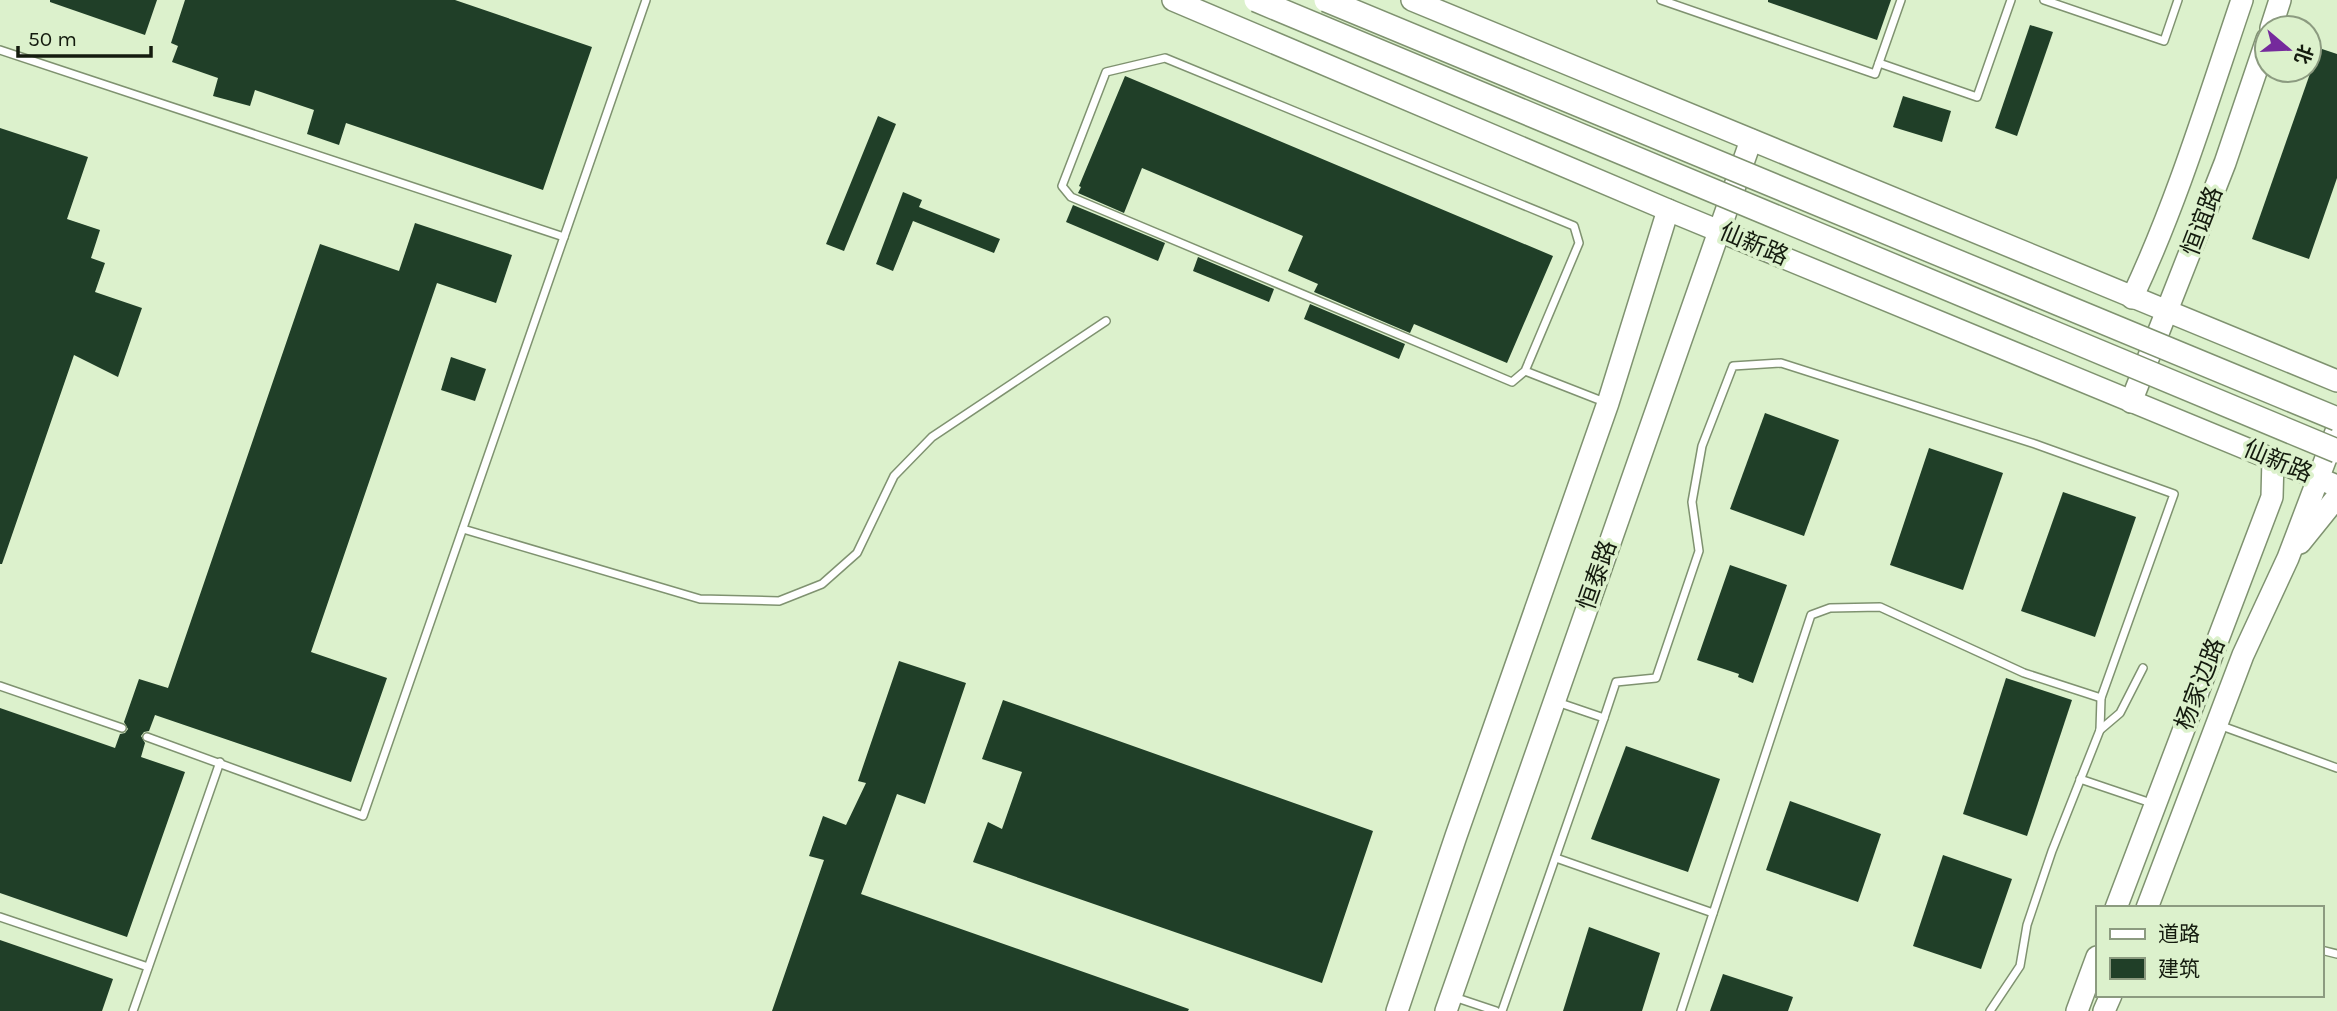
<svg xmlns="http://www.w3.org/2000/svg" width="2337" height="1011" viewBox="0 0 2337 1011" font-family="Karla,'Noto Sans SC',sans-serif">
	<rect width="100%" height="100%" fill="#dcf1cc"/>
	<g fill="#203f28">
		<polygon points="50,0 157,0 145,35 50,2"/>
		<polygon points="185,0 455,0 592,47 543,190 346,123 339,145 307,134 314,110 255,90 250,106 213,96 218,78 172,62 178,46 171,43"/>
		<polygon points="1768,0 1891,0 1877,40 1768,2"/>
		<polygon points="2030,25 2053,32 2017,136 1995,128"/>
		<polygon points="2319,48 2337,54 2337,178 2309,259 2252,239"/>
		<polygon points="1125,76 1553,256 1507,363 1414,324 1410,333 1314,292 1318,284 1288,271 1303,236 1142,168 1124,213 1078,193 1081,187 1079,186"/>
		<polygon points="1903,96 1951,111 1942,142 1893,127"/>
		<polygon points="878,116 896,124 844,251 826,244"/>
		<polygon points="0,128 88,157 67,219 100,230 91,258 105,263 95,292 142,308 118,377 74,355 2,564 0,564"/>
		<polygon points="903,192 922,200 919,207 1000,239 994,253 913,221 893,271 876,264"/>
		<polygon points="1073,205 1165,243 1158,261 1066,222"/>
		<polygon points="415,223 512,255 496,303 437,283 311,652 387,678 351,782 155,715 149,731 144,732 141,736 145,743 141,757 185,772 127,937 0,893 0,708 115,748 120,734 125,733 128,729 124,722 139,679 168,688 320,244 399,271"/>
		<polygon points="1198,257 1274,289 1269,302 1193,271"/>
		<polygon points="1310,304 1405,344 1399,359 1304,319"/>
		<polygon points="451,357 486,369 475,401 441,390"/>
		<polygon points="1765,413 1839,440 1804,536 1730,509"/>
		<polygon points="1929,448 2003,473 1963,590 1890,565"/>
		<polygon points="2063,492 2136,517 2095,637 2021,611"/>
		<polygon points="1730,565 1787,585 1753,683 1738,677 1739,674 1697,660"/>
		<polygon points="899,661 966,683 925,804 897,794 861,894 1189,1009 1188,1011 772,1011 824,860 809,856 823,816 846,825 866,783 858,781"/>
		<polygon points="2006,678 2072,700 2027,836 1963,814"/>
		<polygon points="1003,700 1373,831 1322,983 973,862 988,822 1002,829 1022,772 982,759"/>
		<polygon points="1626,746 1720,779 1688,872 1591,839"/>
		<polygon points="1790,801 1881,834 1858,902 1766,870"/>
		<polygon points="1943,855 2012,879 1981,969 1913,946"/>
		<polygon points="1589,927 1660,953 1642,1011 1563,1011"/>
		<polygon points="0,940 113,979 102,1011 0,1011"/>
		<polygon points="1723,974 1793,997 1788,1011 1710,1011"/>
	</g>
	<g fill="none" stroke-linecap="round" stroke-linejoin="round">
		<defs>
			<g id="lane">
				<polyline points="1661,0 1875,74 1901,0"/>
				<polyline points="2044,0 2164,41 2178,0"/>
				<polyline points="0,50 564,237 646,0"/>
				<polyline points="1879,63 1977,97 2011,0"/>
				<polyline points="1525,371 1579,243 1574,226 1165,58 1106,72 1062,186 1071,197 1512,382 1525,371 1607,403"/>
				<polyline points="463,529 700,599 779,601 822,584 857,553 894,476 932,437 1106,321"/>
				<polyline points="0,686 122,728"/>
				<polyline points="1557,702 1604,718 1616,682 1656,678 1699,551 1692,502 1702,446 1733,366 1781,363 2035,444 2174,494 2101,698 2100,730 2052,851 2027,925 2020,966 1990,1011"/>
				<polyline points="2219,725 2337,768"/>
				<polyline points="2100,730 2120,713 2143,668"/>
				<polyline points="147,737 363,816 564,237"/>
				<polyline points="2080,779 2154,804"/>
				<polyline points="1556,858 1713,913"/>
				<polyline points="0,917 148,967"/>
				<polyline points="2321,950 2337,954"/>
				<polyline points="1454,997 1496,1011"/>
				<polyline points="133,1011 220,762"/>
				<polyline points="1502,1011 1604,718"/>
				<polyline points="1681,1011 1811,615 1830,608 1880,607 2024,673 2101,698"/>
			</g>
			<g id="secondary">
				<polyline points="1173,0 1668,210 2337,486"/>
				<polyline points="1412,0 2337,381"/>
				<polyline points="2271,28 2280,0"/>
				<path d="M2132,298C2177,203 2208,100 2242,0"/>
				<polyline points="2131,402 2225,163 2267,39"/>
				<polyline points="2300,543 2337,497"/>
				<polyline points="2116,908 2272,497 2273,458"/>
				<polyline points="2147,908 2243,655 2288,558 2337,429"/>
				<polyline points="1397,1011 1456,836 1608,403 1668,210"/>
				<polyline points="1446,1011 1751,140"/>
				<polyline points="2077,1011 2097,957"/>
				<polyline points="2104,1011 2111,995"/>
			</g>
		</defs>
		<use href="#lane" stroke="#7f9270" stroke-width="10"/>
		<use href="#secondary" stroke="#7f9270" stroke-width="24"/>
		<use href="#lane" stroke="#fff" stroke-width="7"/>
		<use href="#secondary" stroke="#fff" stroke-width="21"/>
		<defs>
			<g id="primary-bridge">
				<polyline points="1256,0 2337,451"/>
				<polyline points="1326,0 2337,419"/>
			</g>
		</defs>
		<use href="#primary-bridge" stroke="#7f9270" stroke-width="26" stroke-linecap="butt"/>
		<use href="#primary-bridge" stroke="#fff" stroke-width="23"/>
	</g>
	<g text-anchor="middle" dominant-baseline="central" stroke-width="7" stroke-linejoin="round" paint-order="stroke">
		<g font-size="24" fill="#141b0e" stroke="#dcf1cc">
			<text transform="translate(2202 221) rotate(-69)">恒谊路</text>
			<text transform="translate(1754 244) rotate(23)">仙新路</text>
			<text transform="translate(2278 461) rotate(23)">仙新路</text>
			<text transform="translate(1597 575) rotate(-71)">恒泰路</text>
			<text transform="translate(2200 684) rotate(-69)">杨家边路</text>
		</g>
	</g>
	<rect x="2096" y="906" width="228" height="91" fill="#dcf1cc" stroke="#8c9b80" stroke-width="2"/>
	<rect x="2110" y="929" width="35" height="10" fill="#ffffff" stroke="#8c9b80" stroke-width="2"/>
	<text x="2158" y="941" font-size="21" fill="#141b0e">道路</text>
	<rect x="2110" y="958" width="35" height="21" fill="#203f28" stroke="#8c9b80" stroke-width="2"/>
	<text x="2158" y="976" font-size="21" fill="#141b0e">建筑</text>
	<g transform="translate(2288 49) rotate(109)"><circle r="33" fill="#dcf1cc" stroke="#8c9b80" stroke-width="2"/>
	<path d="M0-5L12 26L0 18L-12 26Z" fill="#752a9c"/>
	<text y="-10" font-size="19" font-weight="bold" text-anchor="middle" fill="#141b0e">北</text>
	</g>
	<path d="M18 46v10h133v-10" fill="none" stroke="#141b0e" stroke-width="3.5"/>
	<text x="28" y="46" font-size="21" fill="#141b0e" stroke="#dcf1cc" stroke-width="5" paint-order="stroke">50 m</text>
</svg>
